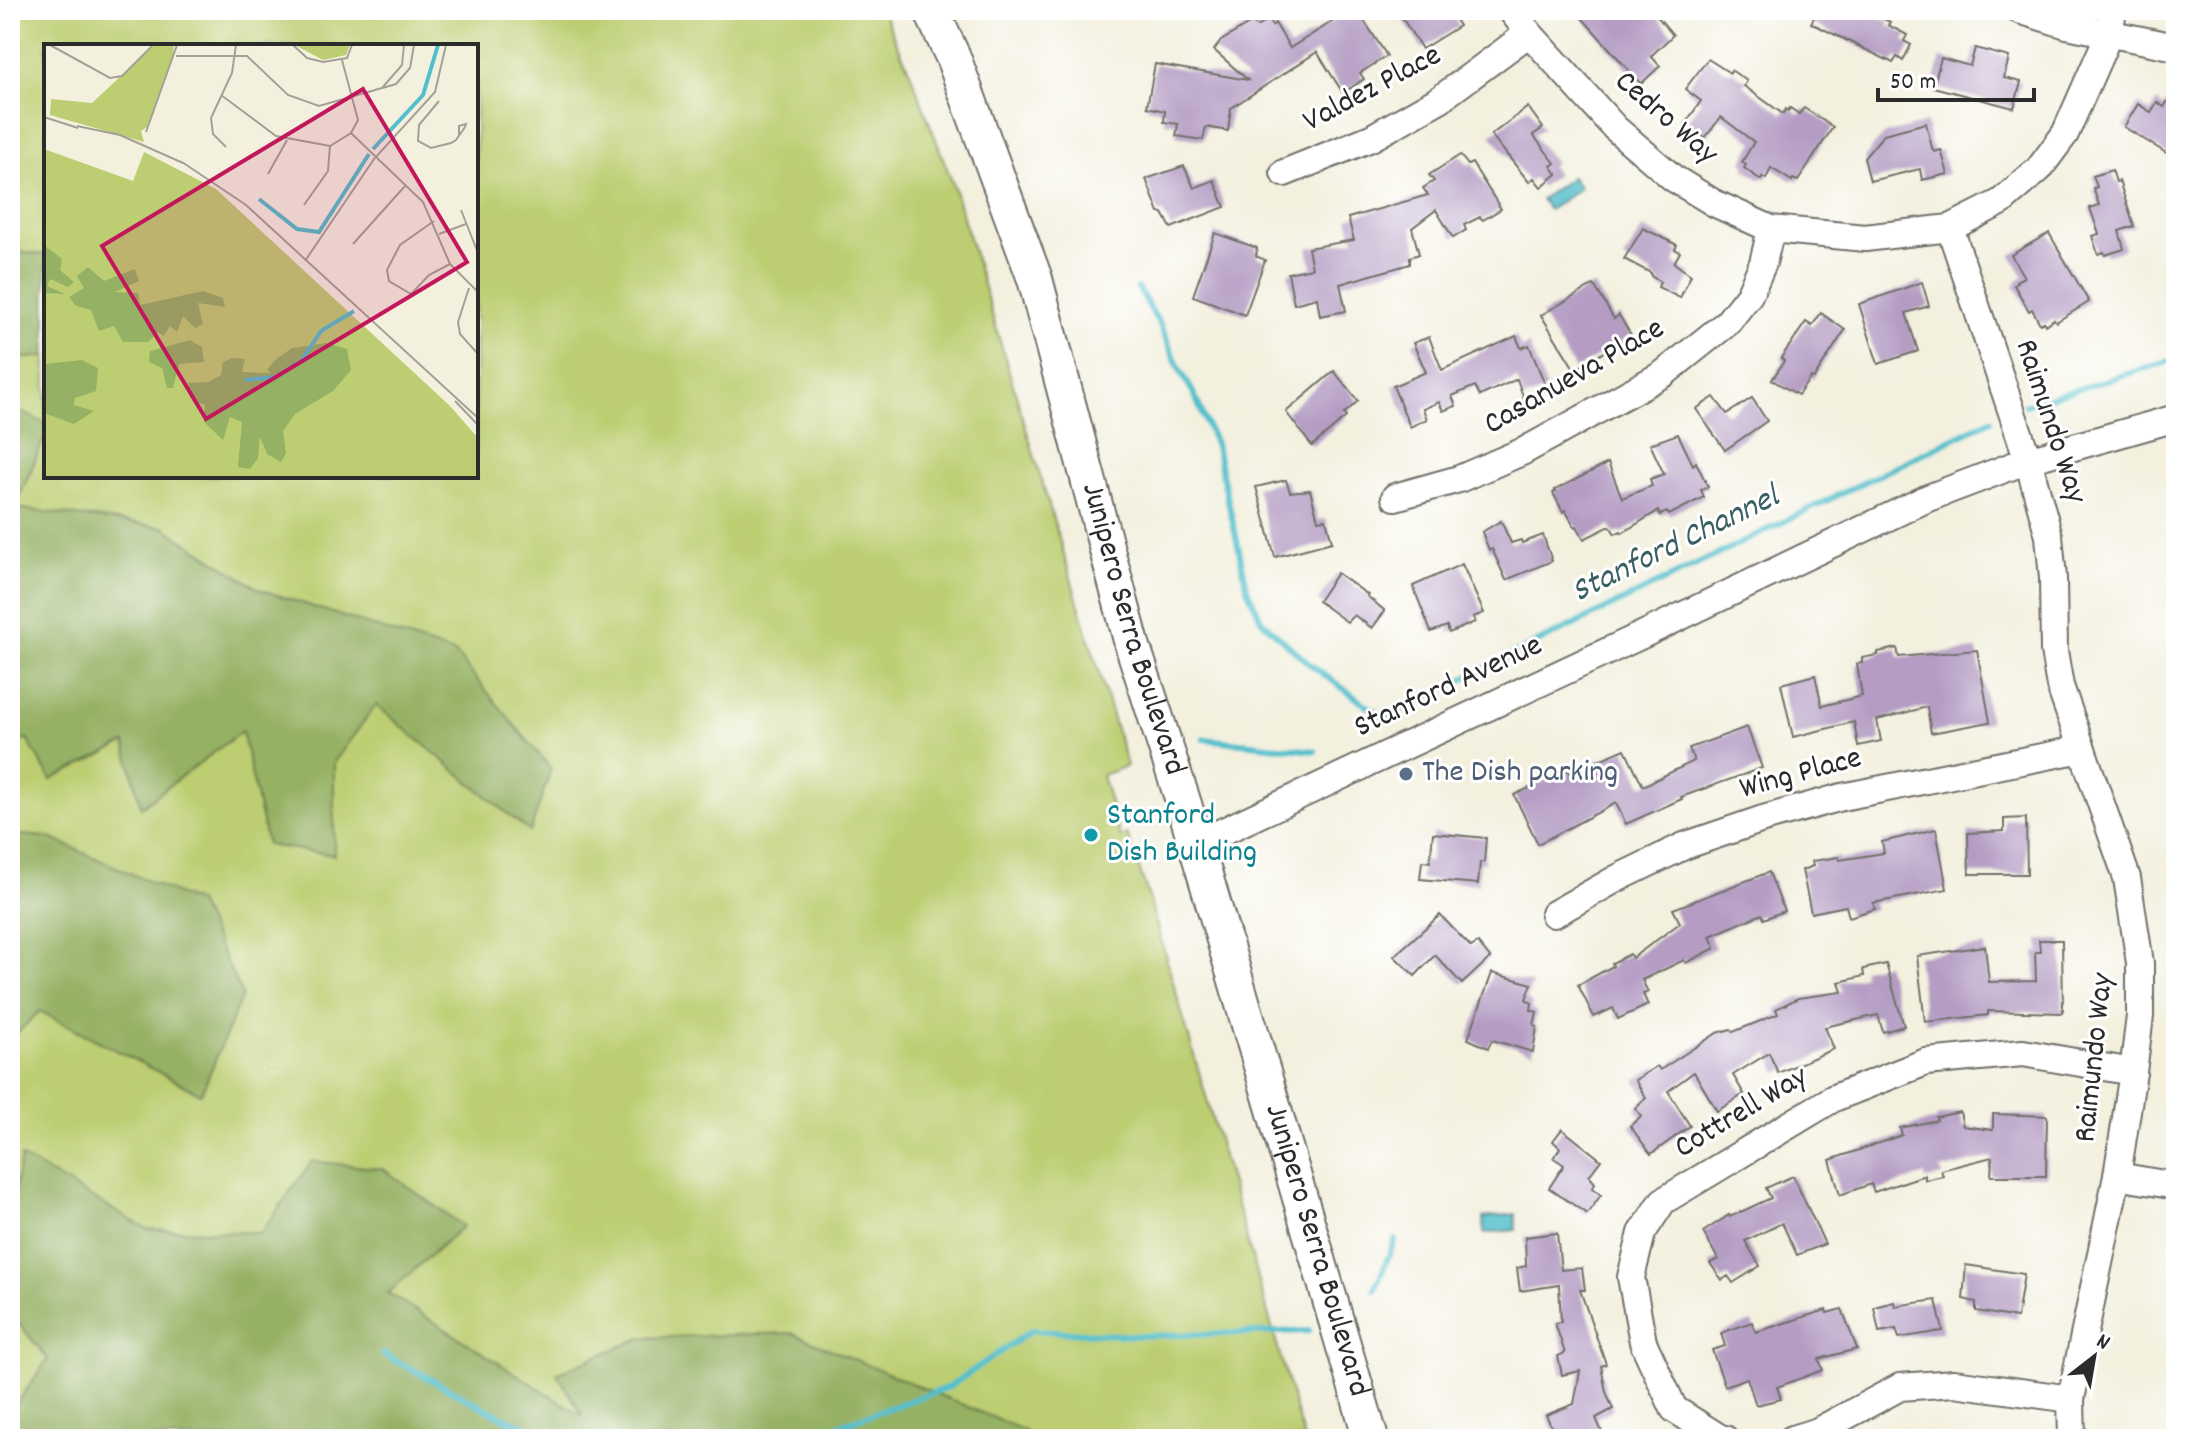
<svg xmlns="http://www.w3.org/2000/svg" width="2186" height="1449" viewBox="0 0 2186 1449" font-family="Dekko,sans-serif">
	<rect width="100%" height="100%" fill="#fff"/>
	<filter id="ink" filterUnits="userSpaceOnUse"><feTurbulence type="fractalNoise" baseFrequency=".0125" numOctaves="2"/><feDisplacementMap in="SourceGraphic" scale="16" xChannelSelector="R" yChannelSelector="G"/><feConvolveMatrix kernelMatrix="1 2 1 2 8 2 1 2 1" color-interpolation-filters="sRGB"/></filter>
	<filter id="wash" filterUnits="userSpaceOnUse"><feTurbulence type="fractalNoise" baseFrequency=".006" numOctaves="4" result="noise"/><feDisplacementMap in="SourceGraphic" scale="32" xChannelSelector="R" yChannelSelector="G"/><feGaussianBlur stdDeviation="1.8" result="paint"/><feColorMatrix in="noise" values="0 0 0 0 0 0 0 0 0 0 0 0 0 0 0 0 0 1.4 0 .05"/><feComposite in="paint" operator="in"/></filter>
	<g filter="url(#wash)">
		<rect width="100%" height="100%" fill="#f3f0de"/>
		<path fill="#bcce71" stroke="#747c4e" stroke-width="2" fill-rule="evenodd" d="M10,10H882L910,72L953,184L1127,766L1102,775L1120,837L1127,834L1147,891L1304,1439H10ZM46,46H476V476H46Z"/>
		<g fill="#95b163" stroke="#606e47" stroke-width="2">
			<polygon points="10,251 46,255 46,356 10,360"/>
			<polygon points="10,406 46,424 46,434 15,508 163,527 259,589 455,653 551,769 530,832 376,705 334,762 334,855 267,845 242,731 141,807 125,743 51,780 27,739 10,743"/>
			<polygon points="10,834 48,837 198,903 242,995 201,1094 40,1011 10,1040"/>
			<polygon points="21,1157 147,1229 261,1233 312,1161 383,1169 463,1226 388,1293 583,1416 557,1373 641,1338 792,1333 1023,1430 1031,1439 10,1439 10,1413 48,1359 10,1313 10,1213"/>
		</g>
		<g fill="#53bfcc" stroke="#3f757c" stroke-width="2">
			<polygon points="1572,177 1580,188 1549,210 1541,199"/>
			<polygon points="1515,1214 1516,1230 1484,1233 1483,1218"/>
		</g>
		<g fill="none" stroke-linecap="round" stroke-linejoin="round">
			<g stroke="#53bfcc" stroke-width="6">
				<polyline points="1138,288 1160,325 1180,370 1194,394 1216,446 1248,591 1262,621 1308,663 1384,718 1991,420"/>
				<polyline points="2025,405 2176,359"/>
				<polyline points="1204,739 1315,751"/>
				<polyline points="1375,1290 1395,1240"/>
				<polyline points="383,1354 502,1417 557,1439"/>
				<polyline points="800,1439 949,1387 1032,1330 1141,1336 1309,1331"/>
			</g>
		</g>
		<g id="blocks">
			<g fill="#b49cc3">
				<polygon points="1333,10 1357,10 1387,56 1360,73 1364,79 1343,93 1317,52 1231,108 1228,131 1206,127 1203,140 1176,136 1178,124 1164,122 1165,111 1147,107 1155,64 1248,80 1214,50 1221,41 1252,22 1257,27 1268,19 1272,26 1275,23 1290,48 1338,18"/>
				<polygon points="1397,10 1449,10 1459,26 1422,49"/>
				<polygon points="1575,10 1652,10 1673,35 1651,56 1660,66 1641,84"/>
				<polygon points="1818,10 1866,10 1890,22 1888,25 1907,35 1904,41 1911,45 1903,61 1897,57 1893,63 1811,23"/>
				<polygon points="1975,48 2009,57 2004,78 2021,82 2014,108 1933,87 1941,58 1970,66"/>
				<polygon points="1708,59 1730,73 1731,70 1747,81 1744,86 1783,114 1786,109 1788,111 1790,108 1799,114 1804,108 1833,127 1798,181 1793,179 1792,181 1771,168 1766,179 1762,177 1761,180 1744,168 1746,165 1742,162 1754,142 1721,117 1705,138 1685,124 1701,101 1685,89"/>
				<polygon points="2176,88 2176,159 2124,127 2138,104 2151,112 2157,102 2164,107"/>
				<polygon points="1528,107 1543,128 1533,135 1555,163 1551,166 1557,174 1541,187 1534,178 1529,182 1491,135"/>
				<polygon points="1926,123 1932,148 1934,152 1941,150 1948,174 1922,180 1920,169 1870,181 1864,158 1884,134"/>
				<polygon points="1460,155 1468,165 1472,163 1501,209 1483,220 1480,217 1464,225 1466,230 1453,238 1436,210 1412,228 1419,254 1410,257 1410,264 1340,284 1346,311 1320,316 1317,298 1294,304 1288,273 1312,268 1308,248 1354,240 1348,218 1428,195 1423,188 1434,181 1429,175"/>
				<polygon points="1184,166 1194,188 1214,180 1225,207 1171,228 1163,213 1159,213 1146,179"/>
				<polygon points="2112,170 2116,182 2119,181 2134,226 2119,231 2124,249 2105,255 2104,252 2098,254 2092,236 2099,234 2090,208 2099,205 2093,188 2097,187 2093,176"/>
				<polygon points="1643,228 1677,245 1675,249 1680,252 1674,263 1691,275 1680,298 1658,287 1660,282 1651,276 1651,273 1624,259"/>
				<polygon points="1215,233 1257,248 1256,256 1265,260 1245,315 1193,296"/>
				<polygon points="2049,233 2089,302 2056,322 2054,319 2045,325 2044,322 2040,324 2032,309 2029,311 2014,285 2017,283 2016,281 2024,277 2011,255"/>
				<polygon points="1922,282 1929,306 1906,313 1918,351 1878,364 1859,304"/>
				<polygon points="1594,285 1614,319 1619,315 1631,335 1575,370 1541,315"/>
				<polygon points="1821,313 1845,330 1814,378 1811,377 1798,395 1772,380 1784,361 1781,358 1806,322 1812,326"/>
				<polygon points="1516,336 1521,348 1529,345 1547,389 1524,399 1517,379 1480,396 1475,386 1452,396 1456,406 1443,411 1439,402 1423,409 1427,419 1410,427 1393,386 1426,372 1413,343 1429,337 1442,370"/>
				<polygon points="1334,371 1358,401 1344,414 1346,417 1312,446 1286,412"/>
				<polygon points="1714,397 1727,414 1752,398 1767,421 1725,450 1696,409"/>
				<polygon points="1678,434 1693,465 1696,462 1708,487 1701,490 1704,497 1669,515 1667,512 1660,515 1658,511 1622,533 1621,531 1615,534 1610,526 1584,539 1577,526 1575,527 1565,510 1563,512 1553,493 1556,491 1555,490 1608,463 1622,498 1652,486 1650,479 1664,474 1650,444"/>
				<polygon points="1286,480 1290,492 1310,490 1318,520 1326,519 1332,542 1275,557 1256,487"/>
				<polygon points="1501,521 1511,543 1521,540 1522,543 1543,535 1552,561 1506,580 1492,549 1489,550 1482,532"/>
				<polygon points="1462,564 1484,613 1473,617 1475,622 1449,633 1447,626 1431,632 1413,586"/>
				<polygon points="1337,573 1368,595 1367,596 1385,611 1372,628 1354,615 1347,622 1318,601"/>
				<polygon points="1897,648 1899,657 1977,650 1990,722 1931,733 1927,707 1877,720 1881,741 1858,746 1854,722 1793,737 1781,684 1815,675 1822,706 1862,696 1857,664 1862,663 1862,658 1878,655 1878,652"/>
				<polygon points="1747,727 1762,768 1681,797 1682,799 1626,824 1616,803 1538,844 1514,795 1567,770 1569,773 1625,749 1643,786 1694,761 1689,748"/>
				<polygon points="2026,818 2027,874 1969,874 1968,833 2004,831 2004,819"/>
				<polygon points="1936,829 1947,889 1873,903 1875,909 1849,917 1846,906 1811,913 1802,870 1813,866 1812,861 1839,857 1839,860 1884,853 1882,842"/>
				<polygon points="1433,833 1486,838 1484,862 1480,862 1478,884 1420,879 1422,861 1430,862"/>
				<polygon points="1769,872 1784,911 1764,919 1762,914 1710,936 1715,948 1686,963 1684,960 1642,980 1648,992 1643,994 1648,1005 1618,1019 1613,1008 1594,1017 1578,985 1613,966 1612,963 1630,954 1632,958 1680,923 1673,909"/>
				<polygon points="1440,915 1471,947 1478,943 1490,958 1462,984 1435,955 1415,976 1394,956"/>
				<polygon points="2039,940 2062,940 2063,1013 1988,1011 1988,1015 1925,1022 1917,956 1985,946 1989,982 2036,981 2035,952 2040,952"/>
				<polygon points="1886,964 1904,1026 1883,1032 1878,1015 1825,1027 1834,1049 1778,1073 1769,1053 1733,1075 1744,1094 1717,1111 1694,1072 1668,1091 1690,1126 1651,1154 1630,1126 1641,1116 1635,1108 1646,1098 1635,1080 1657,1066 1660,1070 1717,1033 1731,1029 1733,1032 1778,1014 1776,1009 1798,998 1842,992 1839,982 1864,976 1863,969"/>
				<polygon points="1492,973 1532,984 1526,999 1532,1003 1531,1010 1537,1012 1534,1025 1537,1027 1533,1052 1492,1040 1488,1048 1468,1039"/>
				<polygon points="1960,1112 1963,1126 1993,1130 1993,1114 2047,1116 2046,1176 1991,1176 1992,1157 1941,1170 1943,1176 1925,1180 1925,1175 1874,1192 1871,1184 1840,1195 1830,1160 1902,1135 1900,1128 1937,1120 1936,1117"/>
				<polygon points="1562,1129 1601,1160 1589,1176 1595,1183 1592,1188 1601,1195 1587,1214 1549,1188 1564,1165 1554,1158 1560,1148 1553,1141"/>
				<polygon points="1793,1176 1825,1244 1797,1255 1782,1223 1745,1241 1760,1266 1733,1283 1728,1276 1722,1280 1710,1263 1718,1259 1703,1232 1729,1215 1730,1217 1771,1198 1766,1188"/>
				<polygon points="1557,1233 1561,1270 1582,1268 1585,1290 1580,1290 1606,1364 1601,1366 1606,1392 1613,1409 1596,1418 1605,1439 1557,1439 1546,1415 1574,1404 1580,1371 1562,1375 1558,1356 1565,1353 1555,1323 1561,1322 1559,1285 1520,1291 1517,1268 1526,1266 1525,1237"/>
				<polygon points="1966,1265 2024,1274 2017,1318 1976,1311 1976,1302 1963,1299"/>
				<polygon points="1936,1300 1943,1331 1899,1338 1896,1329 1879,1332 1874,1307 1894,1302 1895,1306"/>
				<polygon points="1842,1309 1857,1349 1819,1359 1823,1370 1777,1387 1781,1399 1756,1405 1747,1378 1725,1386 1712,1350 1725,1346 1721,1333 1752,1322 1756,1332 1826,1310 1827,1313"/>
			</g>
		</g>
	</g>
	<g filter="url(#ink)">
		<use href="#blocks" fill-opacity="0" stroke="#71706a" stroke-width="2"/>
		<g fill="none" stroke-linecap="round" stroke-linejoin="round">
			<defs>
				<g id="minor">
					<polyline points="1511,10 1529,33 1615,128 1673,178 1714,203 1771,229 1865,238 1950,228 2001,202 2039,169 2065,134 2109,34 2113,10"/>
					<polyline points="2019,10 2067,25 2176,47"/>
					<polyline points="1284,173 1371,138 1440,99 1529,33"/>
					<polyline points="1950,228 2028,460 2049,536 2053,578 2054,651 2060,686 2127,878 2140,963 2140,1016 2133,1072 2117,1176 2071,1399 2072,1439"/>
					<polyline points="1395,497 1459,479 1524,451 1663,374 1727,323 1749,295 1763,263 1771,229"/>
					<polyline points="1196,844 1640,636 1928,498 2028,460 2176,418"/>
					<polyline points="1554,914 1616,879 1684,846 1763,819 1842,797 2082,749"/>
					<polyline points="2117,1176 2176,1186"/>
					<polyline points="1725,1439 1720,1438 1674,1409 1643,1342 1631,1277 1642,1233 1663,1201 1834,1098 1926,1062 2023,1053 2133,1072"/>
					<polyline points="1792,1439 1818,1431 1900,1387 1954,1383 2071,1399"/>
				</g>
				<g id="major">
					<path id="s1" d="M931,10L953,57L1035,279L1132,644L1184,804L1371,1439"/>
				</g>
			</defs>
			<use href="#minor" stroke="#71706a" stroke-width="30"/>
			<use href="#major" stroke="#71706a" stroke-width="38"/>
			<use href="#minor" stroke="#fff" stroke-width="26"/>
			<use href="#major" stroke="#fff" stroke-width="34"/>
		</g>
	</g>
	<circle fill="#5c6f8a" stroke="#fff" stroke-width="3" cx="1406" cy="774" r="8"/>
	<circle fill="#0f9aa8" stroke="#fff" stroke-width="3" cx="1091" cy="835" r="8"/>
	<g text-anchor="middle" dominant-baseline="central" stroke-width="6" stroke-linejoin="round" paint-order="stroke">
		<g font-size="32" fill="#2b2b2b" stroke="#fff">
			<text transform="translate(1373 90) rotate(-28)">Valdez Place</text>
			<text transform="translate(1665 119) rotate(41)">Cedro Way</text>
			<text transform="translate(1575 378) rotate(-30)">Casanueva Place</text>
			<text transform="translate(2049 422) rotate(72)">Raimundo Way</text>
			<text stroke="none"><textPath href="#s1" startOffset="652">Junipero Serra Boulevard</textPath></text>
			<text transform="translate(1449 688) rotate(-25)">Stanford Avenue</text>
			<text transform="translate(1801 775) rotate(-15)">Wing Place</text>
			<text transform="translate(2096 1058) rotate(-84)">Raimundo Way</text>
			<text transform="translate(1742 1114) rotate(-31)">Cottrell Way</text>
			<text stroke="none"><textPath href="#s1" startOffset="1300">Junipero Serra Boulevard</textPath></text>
		</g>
		<g font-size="32" fill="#4e5e75" stroke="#fff" text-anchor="start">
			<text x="1422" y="774">The Dish parking</text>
		</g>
		<g font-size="32" fill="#0d838f" stroke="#fff" text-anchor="start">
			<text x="1107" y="817">Stanford<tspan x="1107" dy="37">Dish Building</tspan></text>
		</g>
		<g font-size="34" font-style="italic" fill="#395f63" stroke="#fff">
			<text transform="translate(1676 546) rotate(-26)">Stanford Channel</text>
		</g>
	</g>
	<g transform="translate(44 44)">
		<rect width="434" height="434" fill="#f3f0de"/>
		<path d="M110,1H130L129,12L103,83L97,87L100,98L6,71L7,55L48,59ZM251,1H306L302,11L279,16ZM0,105L89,137L100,108L172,145L406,362L434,394V433H0Z" fill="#bcce71"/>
		<path d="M0,201L18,215L16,226L30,238L24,243L6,235L3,242L21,250L0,249ZM44,223L60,237L91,225L95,237L71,248L94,249L96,261L159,247L179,254L181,263L154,259L159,280L151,284L139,272L133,288L126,282L120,292L114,288L104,298H79L70,282L55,287L47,266L32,262L25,253L40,244L33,232ZM146,296L158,303L160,318L135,320L129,344H123L118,324L105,318L106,307ZM283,299L303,305L307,326L289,347L251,370L239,387L242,409L237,418L223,410L216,393L214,414L206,425L194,423L198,378L186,373L179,396L160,378L161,361L150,357L144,339L164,338L177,331L179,318L188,314L201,315L198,328L227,329L223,326L231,316L248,304ZM38,316L54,324L52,347L31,354L30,361L50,367L30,380L0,369V320Z" fill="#95b163"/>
		<path fill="none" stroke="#53bfcc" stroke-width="4" d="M329,105L379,51L394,1M215,155L253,185L275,188L325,110M201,336L232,333L257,317L277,287L310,267"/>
		<path fill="none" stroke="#a3a196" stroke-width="2" d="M6,1L66,34L78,32L109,1M249,1L263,14L279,18L303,14L308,1M132,12H203L244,51L275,62L352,40L366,24L370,1M338,44L358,21L360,1M177,51L232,92L286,102L307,89L314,76L298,16M395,57L375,81L374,97L387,104L407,99L412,96L421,83L422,80L415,82V91M0,73L34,84M33,82L76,91L139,119M102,88L133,1M307,89L379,158L406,220L434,248M182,103L169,90L167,74L188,29L192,1M138,118L202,161L434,374M224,130L243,96M260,161L284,127L286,102M417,166L434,209M390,177L356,201L343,226L345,237L367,250L385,231L406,220M395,190L422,180M309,200L361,142M261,217L330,115L391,48L402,1M425,244L414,278L416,290L434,310M411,357L434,381"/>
		<path fill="#c2185b" fill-opacity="0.15" stroke="#c2185b" stroke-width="4" d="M319,45L423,218L162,375L58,202Z"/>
		<rect width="434" height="434" fill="none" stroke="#2b2b2b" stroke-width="4"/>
	</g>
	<rect width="2186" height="1449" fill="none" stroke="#fff" stroke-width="40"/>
	<g transform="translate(2094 1357) rotate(31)" stroke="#ffffff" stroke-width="6" paint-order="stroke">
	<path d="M0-6L14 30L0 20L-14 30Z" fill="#2b2b2b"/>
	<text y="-12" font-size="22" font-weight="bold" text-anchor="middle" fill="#2b2b2b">N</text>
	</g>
	<path d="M1878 88v12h156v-12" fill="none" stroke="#2b2b2b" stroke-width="4"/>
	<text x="1890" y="88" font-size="24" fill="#2b2b2b" stroke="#ffffff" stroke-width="6" paint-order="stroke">50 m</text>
</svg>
